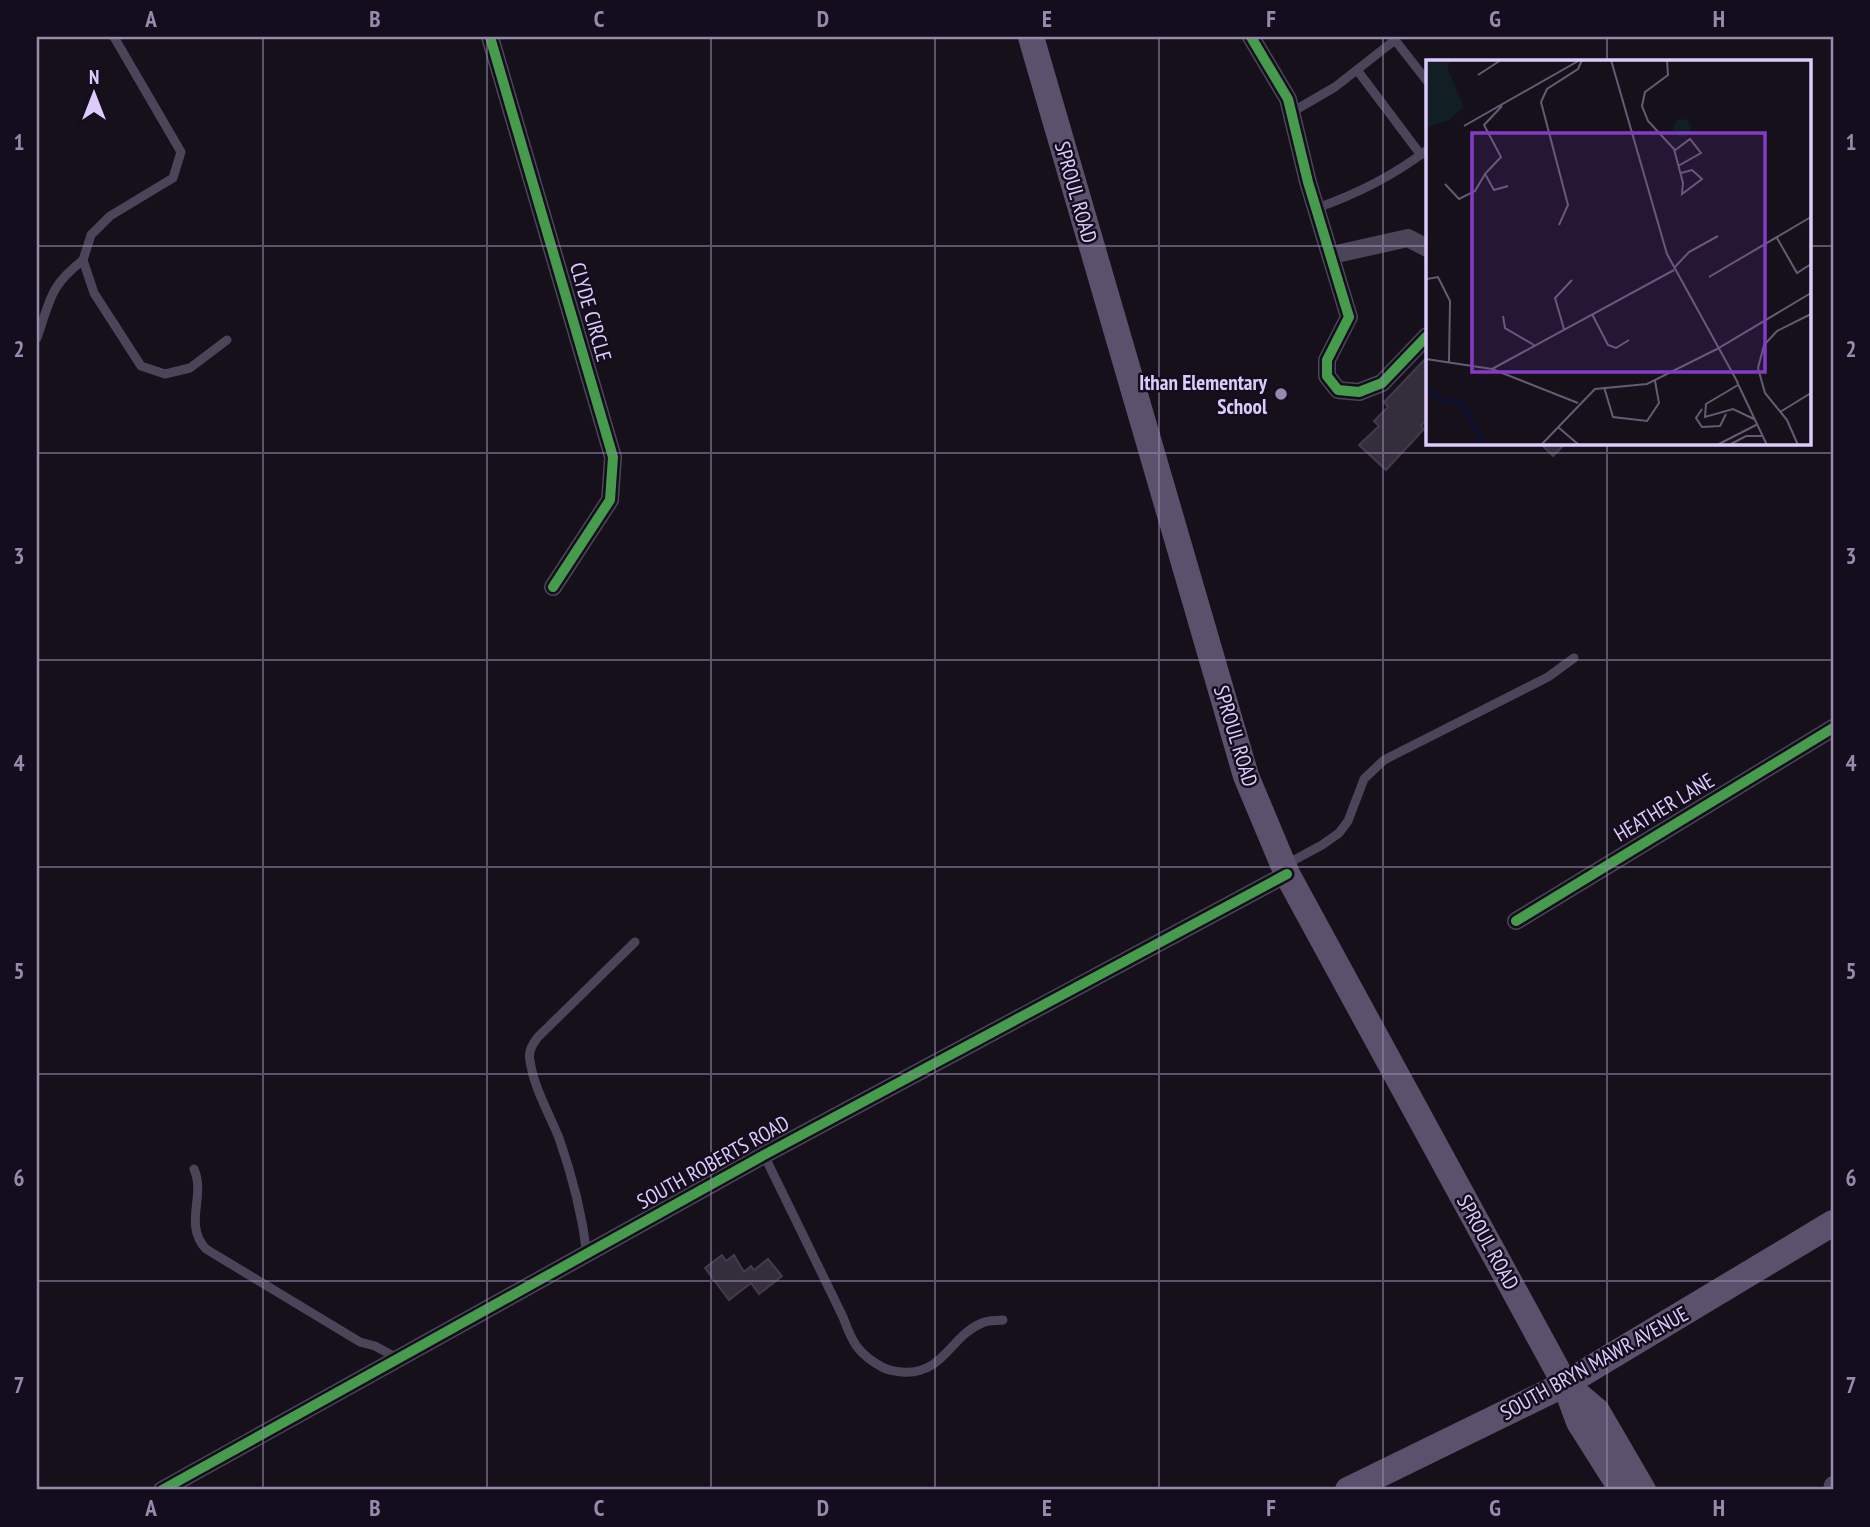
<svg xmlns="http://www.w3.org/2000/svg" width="1870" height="1527" viewBox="0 0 1870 1527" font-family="'PT Sans Narrow',sans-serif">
	<rect width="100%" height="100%" fill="#15101a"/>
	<g fill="#342e3c" stroke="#433a4d" stroke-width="2">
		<polygon points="1427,357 1427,419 1421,426 1424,429 1386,470 1359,445 1379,426 1374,421 1388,407 1384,402"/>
		<polygon points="1540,443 1566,443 1553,456"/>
		<polygon points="722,1255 726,1261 734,1255 744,1272 751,1266 754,1270 768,1259 782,1276 759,1294 751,1283 729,1300 705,1268"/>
	</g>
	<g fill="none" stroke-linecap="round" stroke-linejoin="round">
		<g stroke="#4b455a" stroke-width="9">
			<polyline points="114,37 181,152 173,178 110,216 91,235 83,260 94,293 141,366 165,374 190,368 227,340"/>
			<polyline points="1357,70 1421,155"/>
			<polyline points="1292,112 1335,87 1395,40 1427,81"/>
			<path d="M1317,208C1357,194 1393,176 1427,150"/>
			<path d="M37,338C51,298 49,287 83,260"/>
			<polyline points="1285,865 1322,845 1339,833 1348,821 1364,779 1384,760 1548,677 1574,658"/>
			<path d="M764,1155L843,1317C852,1342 858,1354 882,1367C889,1371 894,1371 902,1372C944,1375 950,1336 982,1323C988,1320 997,1321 1003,1320"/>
			<path d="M194,1169C206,1197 183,1224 206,1249L360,1342L375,1346L397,1358"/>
			<path d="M587,1254C582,1214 572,1175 559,1138C549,1113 534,1088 530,1061C528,1051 532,1045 538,1037L635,942"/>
		</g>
		<g stroke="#4b455a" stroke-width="18">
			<polyline points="490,37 613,457 610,500 553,587"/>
			<polyline points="1251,37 1288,99 1308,182 1349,317 1327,360 1327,376 1338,390 1359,392 1382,383 1427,336"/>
			<polyline points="1332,255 1408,238 1427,248"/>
			<polyline points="1516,921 1833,728"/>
			<polyline points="162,1490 764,1155 1287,874"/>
			<polyline points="1832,1490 1833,1485"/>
		</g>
		<g stroke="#5b516c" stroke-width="26">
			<polyline points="1031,37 1246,776 1287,874 1565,1384 1579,1422 1622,1490"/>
			<polyline points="1566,1385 1597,1411 1643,1490"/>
			<polyline points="1348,1490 1565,1384 1833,1223"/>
		</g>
		<defs>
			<g id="cycleway">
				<polyline points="490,37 613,457 610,500 553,587"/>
				<polyline points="1251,37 1288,99 1308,182 1349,317 1327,360 1327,376 1338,390 1359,392 1382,383 1427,336"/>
				<polyline points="1516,921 1833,728"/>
				<polyline points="162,1490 764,1155 1287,874"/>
			</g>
		</defs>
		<use href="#cycleway" stroke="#140d1d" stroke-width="15"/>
		<use href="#cycleway" stroke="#469c4c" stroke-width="10"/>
	</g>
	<path fill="none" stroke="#978aad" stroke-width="2" stroke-opacity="0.55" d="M263,37V1490M487,37V1490M711,37V1490M935,37V1490M1159,37V1490M1383,37V1490M1607,37V61M37,246H1427M1809,246H1833M1607,443V1490M37,453H1833M37,660H1833M37,867H1833M37,1074H1833M37,1281H1833"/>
	<circle fill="#978aad" stroke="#140d1d" stroke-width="2.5" cx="1281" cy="394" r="7"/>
	<g text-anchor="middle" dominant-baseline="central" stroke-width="5" stroke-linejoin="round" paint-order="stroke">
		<g font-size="21" fill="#ddcbfc" stroke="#140d1d">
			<text transform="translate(1076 192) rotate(74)">SPROUL ROAD</text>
			<text transform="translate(591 312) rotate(74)">CLYDE CIRCLE</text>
			<text transform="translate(1236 736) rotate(73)">SPROUL ROAD</text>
			<text transform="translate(1664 807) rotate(-31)">HEATHER LANE</text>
			<text transform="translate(713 1162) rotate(-29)">SOUTH ROBERTS ROAD</text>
			<text transform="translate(1488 1242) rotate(61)">SPROUL ROAD</text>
			<text transform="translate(1594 1363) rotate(-29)">SOUTH BRYN MAWR AVENUE</text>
		</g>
		<g font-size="21" font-weight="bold" fill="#ddcbfc" stroke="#140d1d" text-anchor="end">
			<text x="1267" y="382">Ithan Elementary<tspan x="1267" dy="24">School</tspan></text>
		</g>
	</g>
	<g transform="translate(1426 60)">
		<rect width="385" height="385" fill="#15101a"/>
		<path d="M0,0H26L21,7L38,47L23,60L0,68ZM247 68a9 9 0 1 1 18 0a9 9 0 1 1-18 0Z" fill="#111f24"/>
		<path fill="none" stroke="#0c1034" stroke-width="3.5" d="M0,327L14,340L35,342L59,385"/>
		<path fill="none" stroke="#655b74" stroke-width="2" d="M185,0L241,194L312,323M241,0L242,15L219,32L216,46L222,61L248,89L257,123L256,134L276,119L266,110L255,113M52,15L75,0M76,46L58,65L75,97L59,114L68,130L82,126M38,66L154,0M248,91L264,79L275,93L252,106M19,124L33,139L49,131L59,114M133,165L142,145L115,42L121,29L152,9L156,0M351,178L371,213L385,204M248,208L263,192L292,176M283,217L385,157M1,219L12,217L24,241L23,302M166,254L182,285L190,288L203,280M77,256L79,268L108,285M138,269L129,238L146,220M0,299L66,309L152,343M66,309L248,210M311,322L341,385M312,325L280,344L279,357L307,349L328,359M178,327L187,357L221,361L233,343L229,321M276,349L270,358L276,367L294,366L300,354M354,352L385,333M132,367L153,385M115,385L169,329L221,324L291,289L385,233M291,385L332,364M303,385L320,376H337M372,385L361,360L339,333L332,308L338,285L351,271L385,254"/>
		<path fill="#853cc5" fill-opacity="0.15" stroke="#853cc5" stroke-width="3.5" d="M46,73H339V312H46Z"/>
		<rect width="385" height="385" fill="none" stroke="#ddcbfc" stroke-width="3.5"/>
	</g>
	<rect width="1870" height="1527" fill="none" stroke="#140d1d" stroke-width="77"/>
	<g transform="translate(94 94)" stroke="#140d1d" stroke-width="5" paint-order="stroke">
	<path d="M0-5L12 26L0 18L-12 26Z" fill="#ddcbfc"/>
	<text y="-10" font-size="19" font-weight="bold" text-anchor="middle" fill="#ddcbfc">N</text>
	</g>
	<rect x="38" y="38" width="1794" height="1450" fill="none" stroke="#978aad" stroke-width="2.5"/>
	<g font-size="23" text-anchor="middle" font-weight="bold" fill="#978aad">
		<text x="151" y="27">A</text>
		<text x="375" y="27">B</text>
		<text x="599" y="27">C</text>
		<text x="823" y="27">D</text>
		<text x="1047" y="27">E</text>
		<text x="1271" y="27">F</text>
		<text x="1495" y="27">G</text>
		<text x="1719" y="27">H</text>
		<text x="19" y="150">1</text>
		<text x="1851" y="150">1</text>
		<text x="19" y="357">2</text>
		<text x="1851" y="357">2</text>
		<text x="19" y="564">3</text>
		<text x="1851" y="564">3</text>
		<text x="19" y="771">4</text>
		<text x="1851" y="771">4</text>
		<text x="19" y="979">5</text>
		<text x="1851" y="979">5</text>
		<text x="19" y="1186">6</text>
		<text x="1851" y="1186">6</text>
		<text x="19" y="1393">7</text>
		<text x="1851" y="1393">7</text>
		<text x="151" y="1516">A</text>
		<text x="375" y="1516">B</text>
		<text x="599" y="1516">C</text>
		<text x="823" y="1516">D</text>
		<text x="1047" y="1516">E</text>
		<text x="1271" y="1516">F</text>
		<text x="1495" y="1516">G</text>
		<text x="1719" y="1516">H</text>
	</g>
</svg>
